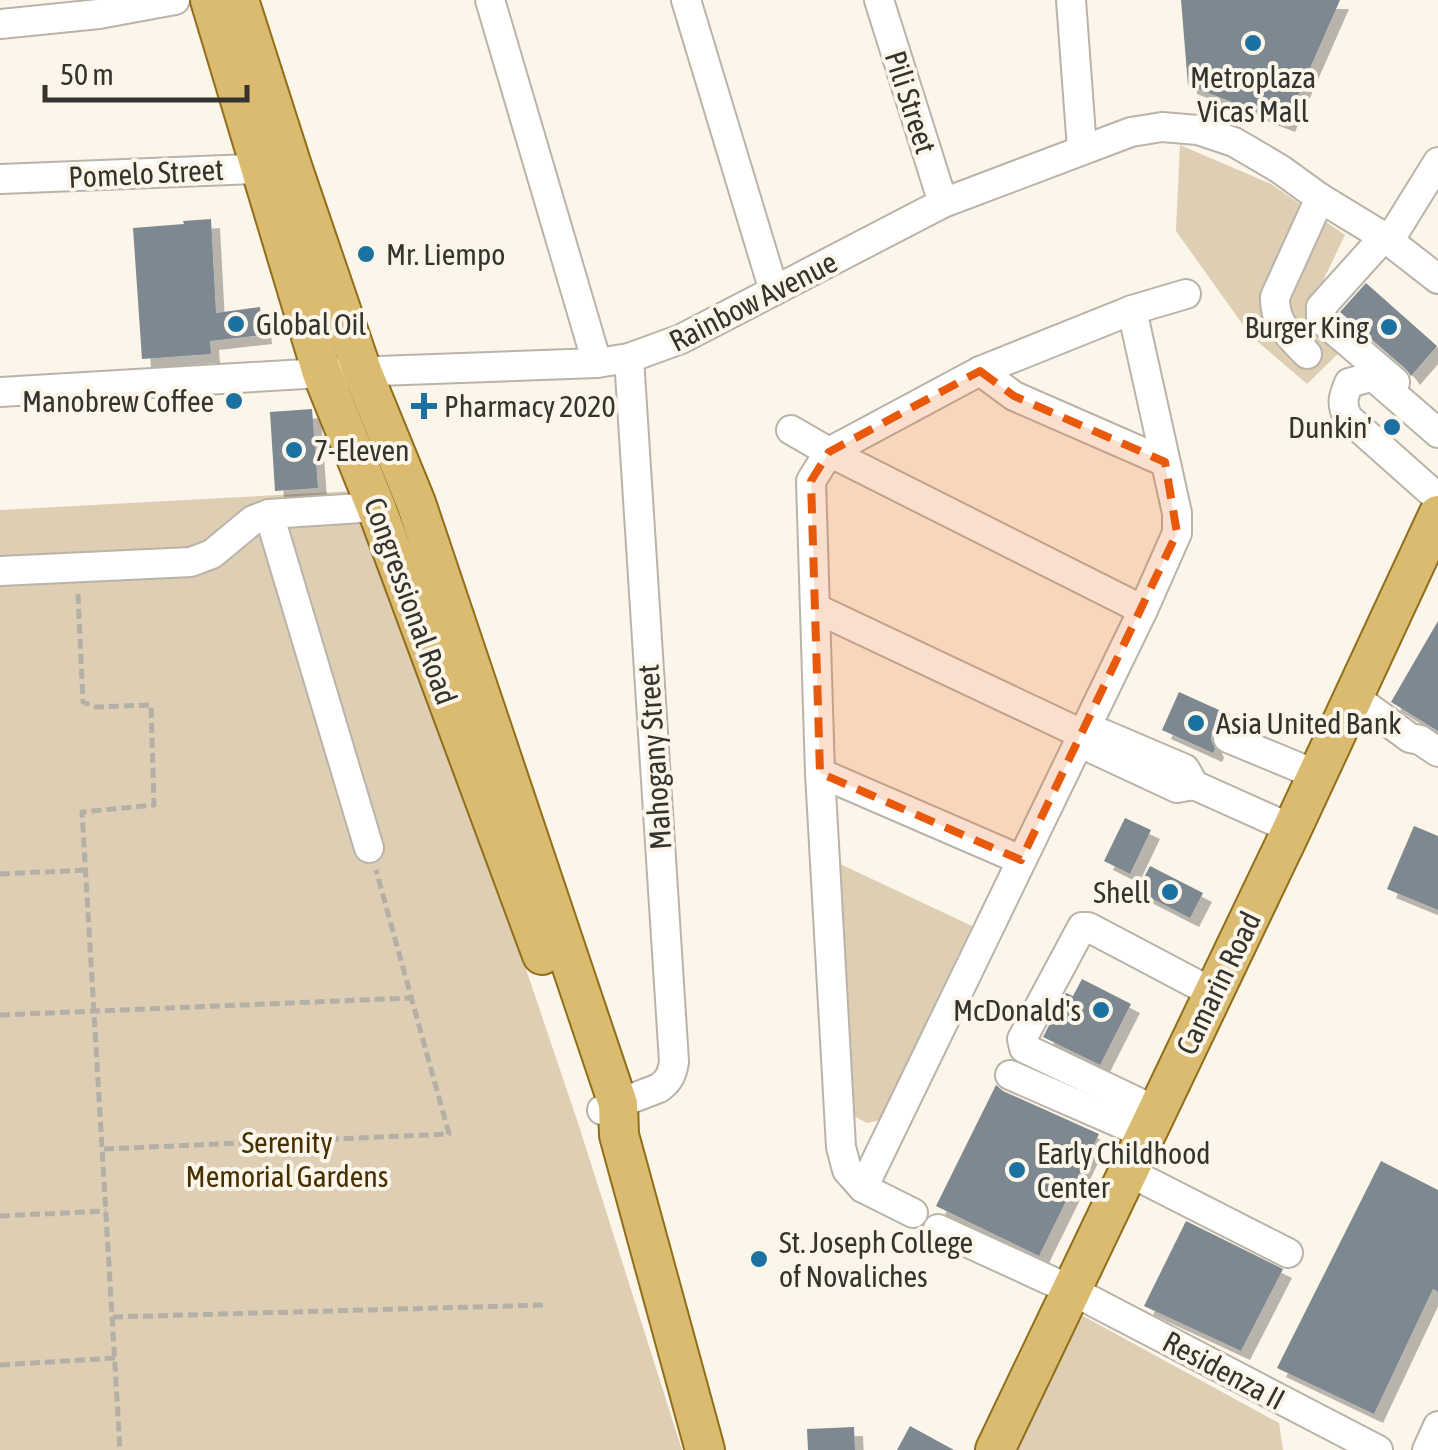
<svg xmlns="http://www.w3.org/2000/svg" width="1438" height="1450" viewBox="0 0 1438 1450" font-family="'Asap Condensed',sans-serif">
	<defs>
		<filter id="shadow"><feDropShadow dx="9" dy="9" stdDeviation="0" flood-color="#0004"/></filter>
	</defs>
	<rect width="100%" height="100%" fill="#fcf5e9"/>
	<g fill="#ddceb4">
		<polygon points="1180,145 1271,184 1345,235 1307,314 1345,347 1307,384 1251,336 1176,231"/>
		<polygon points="354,491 463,783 578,1123 682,1450 0,1450 0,510"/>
		<polygon points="840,864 972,926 880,1120 867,1123 852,1115"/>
		<polygon points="1067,1310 1083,1316 1279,1423 1283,1450 1002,1450"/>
	</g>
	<g fill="#7d8890" filter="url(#shadow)">
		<polygon points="1181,0 1340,0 1286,123 1188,85"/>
		<polygon points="211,219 216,313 260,307 263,335 210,341 211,354 142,359 133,228 184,224 183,221"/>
		<polygon points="1366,283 1437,346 1411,376 1406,369 1340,312"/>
		<polygon points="312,409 318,488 275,491 270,412"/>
		<polygon points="1438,621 1438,731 1391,702"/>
		<polygon points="1179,692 1230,715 1228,721 1218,724 1212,730 1211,739 1215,749 1213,753 1162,730"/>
		<polygon points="1125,818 1151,830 1130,874 1104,861"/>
		<polygon points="1414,826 1438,836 1438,910 1387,889"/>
		<polygon points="1150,866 1203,893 1190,918 1137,891"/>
		<polygon points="1082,979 1131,1004 1100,1065 1043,1037 1066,993 1073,996"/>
		<polygon points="996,1085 1003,1091 1099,1134 1039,1256 936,1206"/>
		<polygon points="1381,1161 1438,1190 1438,1292 1433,1289 1374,1414 1277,1368"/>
		<polygon points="1186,1221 1283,1269 1241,1351 1144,1306"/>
		<polygon points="910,1426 954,1450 897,1450"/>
		<polygon points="854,1427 855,1450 808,1450 807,1429"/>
	</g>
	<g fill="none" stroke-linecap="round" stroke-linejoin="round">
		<defs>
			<g id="minor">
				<polyline points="490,0 597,363"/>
				<polyline points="686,0 774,291"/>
				<polyline points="879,0 943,203"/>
				<polyline points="1071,0 1082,149"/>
				<polyline points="0,24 99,14 175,0"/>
				<polyline points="0,179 278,168"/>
				<polyline points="1384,237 1321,307 1321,319 1395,382"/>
				<polyline points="1389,241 1438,162"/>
				<path d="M1307,354C1290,336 1274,323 1275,297L1320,198"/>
				<polyline points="980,371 1014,396 1165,462"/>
				<polyline points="0,392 322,373 597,363 629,358 681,339 943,203 1131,132 1162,127 1198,130 1234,142 1280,169 1320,198 1384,237 1438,279"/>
				<polyline points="791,430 829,452 1143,610"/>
				<path d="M1438,433L1377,380L1370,377L1349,383C1343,397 1341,404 1348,418L1438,498"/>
				<polyline points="269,514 369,848"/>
				<polyline points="0,571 191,562 212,554 253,520 269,514 376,507"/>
				<polyline points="815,608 1082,734 1091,748 1177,788 1194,785 1292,829"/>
				<polyline points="1353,696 1410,738 1420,740 1438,752"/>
				<polyline points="1103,734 1185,769 1194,785"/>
				<polyline points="1228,738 1317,775"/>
				<polyline points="820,773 1021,860"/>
				<polyline points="1010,1075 1145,1134"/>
				<path d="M602,1110L659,1088C669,1081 672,1074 674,1062L629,358"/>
				<polyline points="1156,1111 1024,1048 1022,1039 1082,927 1088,927 1213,993"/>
				<polyline points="1127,1171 1288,1253"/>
				<polyline points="863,1188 1143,610 1177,533 1177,513 1132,310"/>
				<polyline points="913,1213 863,1188 847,1170 841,1147 820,773 811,481 829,452 980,371 1132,310 1186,294"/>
				<polyline points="938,1229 1071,1290 1378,1450"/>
				<polyline points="1427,1450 1438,1426"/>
			</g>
			<g id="major">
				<polyline points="210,0 322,373 376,507 542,955"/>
				<polyline points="239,0 293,169 362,371 416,503 618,1104 619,1135 705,1450"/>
				<polyline points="995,1450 1292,829 1438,515"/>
			</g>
		</defs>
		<use href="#minor" stroke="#bab3a8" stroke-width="32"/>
		<use href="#major" stroke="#916e1a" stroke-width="42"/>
		<g stroke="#b5b0a6" stroke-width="5" stroke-dasharray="10 5" stroke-linecap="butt">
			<polyline points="78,594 83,702 96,707 151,705 154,805 82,812 120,1450"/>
			<polyline points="0,874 85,870"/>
			<polyline points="0,1015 411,998"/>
			<polyline points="104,1149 449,1134 376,870"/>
			<polyline points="0,1216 106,1211"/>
			<polyline points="113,1317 545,1305"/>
			<polyline points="0,1365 115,1358"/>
		</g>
		<use href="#minor" stroke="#fff" stroke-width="28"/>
		<use href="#major" stroke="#dabb6f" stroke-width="38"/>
	</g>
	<path fill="#e8590c" fill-opacity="0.2" stroke="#e8590c" stroke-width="8" stroke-dasharray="20 12" stroke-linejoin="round" d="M980,371L1014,396L1165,462L1177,533L1021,860L820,773L811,481L829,452Z"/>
	<g fill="#1c71a1" stroke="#fcf5e9" stroke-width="4">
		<circle cx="1253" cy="43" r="10"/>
		<circle cx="366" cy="254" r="10"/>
		<circle cx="236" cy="324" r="10"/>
		<circle cx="1389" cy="327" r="10"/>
		<circle cx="234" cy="401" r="10"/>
		<path d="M419 391h10v10h10v10h-10v10h-10v-10h-10v-10h10z"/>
		<circle cx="1392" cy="427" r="10"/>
		<circle cx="294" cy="450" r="10"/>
		<circle cx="1196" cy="723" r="10"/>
		<circle cx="1170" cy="892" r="10"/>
		<circle cx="1101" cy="1010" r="10"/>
		<circle cx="1017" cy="1170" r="10"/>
		<circle cx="759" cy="1259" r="10"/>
	</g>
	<g text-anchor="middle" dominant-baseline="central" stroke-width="8" stroke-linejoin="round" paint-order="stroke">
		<g font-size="30" fill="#35332e" stroke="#fcf5e9" text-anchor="start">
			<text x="1253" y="77" text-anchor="middle">Metroplaza<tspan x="1253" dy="34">Vicas Mall</tspan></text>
			<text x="386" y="254">Mr. Liempo</text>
			<text x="256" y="324">Global Oil</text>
			<text x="1369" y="327" text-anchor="end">Burger King</text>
			<text x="214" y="401" text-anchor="end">Manobrew Coffee</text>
			<text x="444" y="406">Pharmacy 2020</text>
			<text x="1372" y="427" text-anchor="end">Dunkin'</text>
			<text x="314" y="450">7-Eleven</text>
			<text x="1216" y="723">Asia United Bank</text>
			<text x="1150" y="892" text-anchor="end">Shell</text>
			<text x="1081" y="1010" text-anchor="end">McDonald's</text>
			<text x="1037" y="1153">Early Childhood<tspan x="1037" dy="34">Center</tspan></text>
			<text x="779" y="1242">St. Joseph College<tspan x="779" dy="34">of Novaliches</tspan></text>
		</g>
		<g font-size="30" fill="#35332e" stroke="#fcf5e9">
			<text transform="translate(911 102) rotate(72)">Pili Street</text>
			<text transform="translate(146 173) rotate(-3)">Pomelo Street</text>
			<text transform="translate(753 301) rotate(-27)">Rainbow Avenue</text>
			<text transform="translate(411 601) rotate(70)">Congressional Road</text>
			<text transform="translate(654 757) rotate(-94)">Mahogany Street</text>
			<text transform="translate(1218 983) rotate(-64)">Camarin Road</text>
			<text transform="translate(1224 1370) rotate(28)">Residenza II</text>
		</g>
		<g font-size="30" fill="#463000" stroke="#fcf5e9">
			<text x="287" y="1142">Serenity<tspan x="287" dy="34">Memorial Gardens</tspan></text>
		</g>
	</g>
	<path d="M45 85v15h202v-15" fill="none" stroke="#35332e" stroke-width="5"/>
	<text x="60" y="85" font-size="30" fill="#35332e" stroke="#fcf5e9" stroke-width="8" paint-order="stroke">50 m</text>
</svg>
